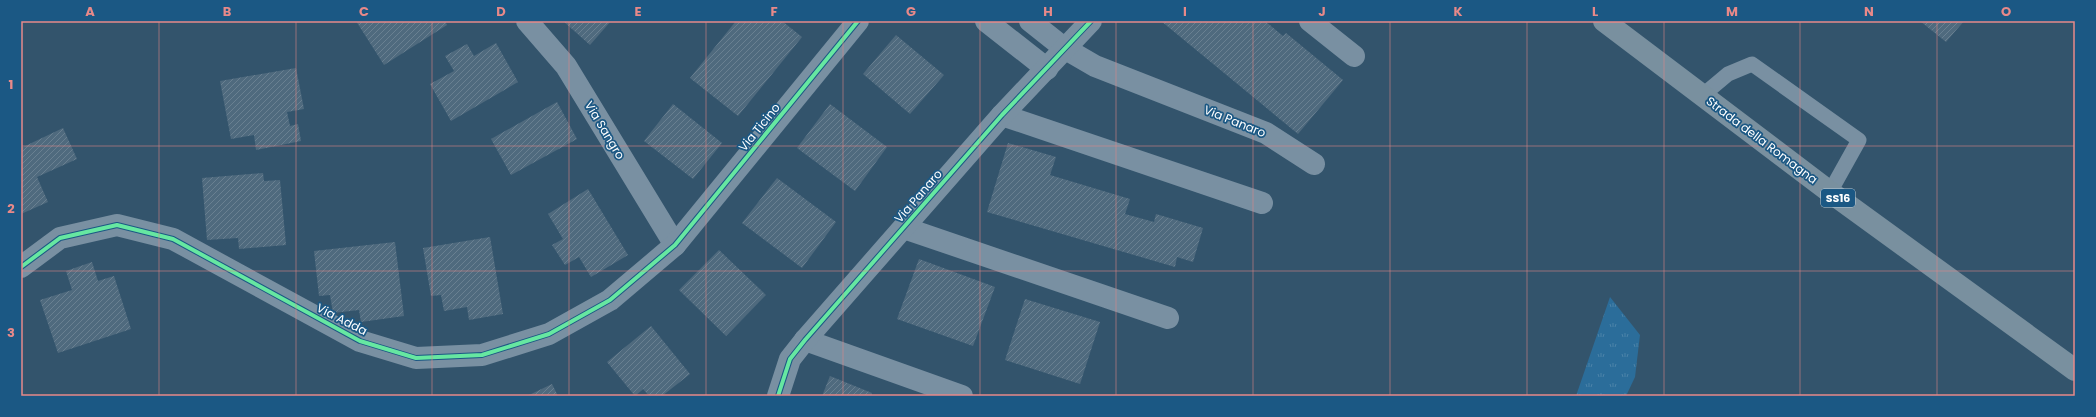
<svg xmlns="http://www.w3.org/2000/svg" width="2096" height="417" viewBox="0 0 2096 417" font-family="Poppins,sans-serif">
	<defs>
		<pattern id="grass-tufts" width="24" height="20" patternUnits="userSpaceOnUse"><rect width="24" height="20" fill="#2b6d9a"/><path d="M3 7l-1-3M5 7V3M7 7l1-3M15 17l-1-3M17 17v-4M19 17l1-3" fill="none" stroke="#4b83a9"/></pattern>
		<pattern id="building-hatch" width="6" height="6" patternUnits="userSpaceOnUse"><rect width="6" height="6" fill="#4f6a7e"/><path d="M-1 1l2-2M0 6l6-6M5 7l2-2" fill="none" stroke="#698091"/></pattern>
	</defs>
	<rect width="100%" height="100%" fill="#33546c"/>
	<polygon fill="url(#grass-tufts)" points="1610,297 1640,335 1635,377 1626,396 1576,396"/>
	<g fill="url(#building-hatch)">
		<polygon points="356,21 445,21 447,25 384,65"/>
		<polygon points="563,21 611,21 590,45"/>
		<polygon points="736,21 782,21 802,37 738,116 690,78"/>
		<polygon points="1161,21 1265,21 1283,36 1286,33 1343,80 1298,134"/>
		<polygon points="1920,21 1964,21 1946,42"/>
		<polygon points="896,35 944,75 910,114 863,74"/>
		<polygon points="496,43 518,82 451,121 430,84 454,71 445,56 467,44 474,56"/>
		<polygon points="296,68 304,109 287,112 290,126 298,124 301,141 256,150 254,135 231,139 220,81"/>
		<polygon points="557,102 577,139 511,175 491,139"/>
		<polygon points="673,104 722,143 693,179 644,141"/>
		<polygon points="830,104 887,147 855,191 797,148"/>
		<polygon points="63,128 77,159 37,177 48,202 21,214 21,148"/>
		<polygon points="1008,143 1056,157 1050,175 1130,199 1125,214 1154,222 1156,214 1203,228 1193,262 1177,257 1175,267 987,212"/>
		<polygon points="263,173 264,181 280,180 286,245 239,249 238,238 207,240 202,178"/>
		<polygon points="777,178 836,222 802,268 742,223"/>
		<polygon points="588,189 628,255 591,277 579,257 565,265 552,245 563,239 548,214"/>
		<polygon points="490,237 503,314 469,320 467,307 444,311 441,295 431,296 423,248"/>
		<polygon points="395,242 404,316 361,322 359,310 333,313 330,295 319,296 314,251"/>
		<polygon points="719,250 766,295 726,336 679,290"/>
		<polygon points="919,259 995,287 973,346 897,319"/>
		<polygon points="92,262 98,281 114,276 131,329 58,353 40,300 72,290 66,271"/>
		<polygon points="1025,299 1100,322 1080,384 1005,360"/>
		<polygon points="651,326 690,374 662,396 649,396 643,389 635,396 607,362"/>
		<polygon points="830,376 872,393 871,396 822,396"/>
		<polygon points="552,384 558,396 527,396"/>
	</g>
	<g fill="none" stroke-linecap="round" stroke-linejoin="round">
		<polyline stroke="#7990a2" stroke-width="15" points="1703,95 1728,74 1752,64 1859,140 1830,192"/>
		<g stroke="#7990a2" stroke-width="22">
			<polyline points="527,21 566,66 675,245"/>
			<polyline points="986,21 1047,69"/>
			<polyline points="1030,21 1064,48 1095,66 1266,133 1314,164"/>
			<polyline points="1310,21 1354,56"/>
			<polyline points="1002,115 1262,203"/>
			<polyline points="904,228 1168,318"/>
			<polyline points="21,267 60,238 117,225 173,239 360,341 416,358 482,355 549,334 610,300 675,245 858,21"/>
			<polyline points="805,340 962,396"/>
			<polyline points="778,396 790,359 805,340 1002,115 1091,21"/>
		</g>
		<polyline stroke="#79909f" stroke-width="22" points="1604,21 1830,192 2075,370"/>
		<defs>
			<g id="cycleway">
				<polyline points="21,267 60,238 117,225 173,239 360,341 416,358 482,355 549,334 610,300 675,245 858,21"/>
				<polyline points="778,396 790,359 805,340 1002,115 1091,21"/>
			</g>
		</defs>
		<use href="#cycleway" stroke="#1b5884" stroke-width="6"/>
		<use href="#cycleway" stroke="#66e7a1" stroke-width="4"/>
	</g>
	<path fill="none" stroke="#e88989" stroke-width="1" stroke-opacity="0.55" d="M159,21V396M296,21V396M432,21V396M569,21V396M706,21V396M843,21V396M980,21V396M1116,21V396M1253,21V396M1390,21V396M1527,21V396M1664,21V396M1800,21V396M1937,21V396M21,146H2075M21,271H2075"/>
	<g text-anchor="middle" dominant-baseline="central" stroke-width="3.5" stroke-linejoin="round" paint-order="stroke">
		<rect fill="#1b5884" stroke="#bbcdda" stroke-width="1" x="1821" y="189" width="34" height="18" rx="3"/>
		<g font-size="11" font-weight="bold" fill="#fff">
			<text x="1838" y="198">SS16</text>
		</g>
		<g font-size="12" fill="#fff" stroke="#1b5884">
			<text transform="translate(1235 121) rotate(22)">Via Panaro</text>
			<text transform="translate(759 127) rotate(-51)">Via Ticino</text>
			<text transform="translate(605 130) rotate(59)">Via Sangro</text>
			<text transform="translate(1762 140) rotate(37)">Strada della Romagna</text>
			<text transform="translate(918 196) rotate(-49)">Via Panaro</text>
			<text transform="translate(342 319) rotate(27)">Via Adda</text>
		</g>
	</g>
	<rect width="2096" height="417" fill="none" stroke="#1b5884" stroke-width="44"/>
	<rect x="22" y="22" width="2052" height="373" fill="none" stroke="#e88989" stroke-width="1.5"/>
	<g font-size="13" text-anchor="middle" font-weight="bold" fill="#e88989">
		<text x="90" y="16">A</text>
		<text x="227" y="16">B</text>
		<text x="364" y="16">C</text>
		<text x="501" y="16">D</text>
		<text x="638" y="16">E</text>
		<text x="774" y="16">F</text>
		<text x="911" y="16">G</text>
		<text x="1048" y="16">H</text>
		<text x="1185" y="16">I</text>
		<text x="1322" y="16">J</text>
		<text x="1458" y="16">K</text>
		<text x="1595" y="16">L</text>
		<text x="1732" y="16">M</text>
		<text x="1869" y="16">N</text>
		<text x="2006" y="16">O</text>
		<text x="11" y="89">1</text>
		<text x="11" y="213">2</text>
		<text x="11" y="337">3</text>
	</g>
</svg>
